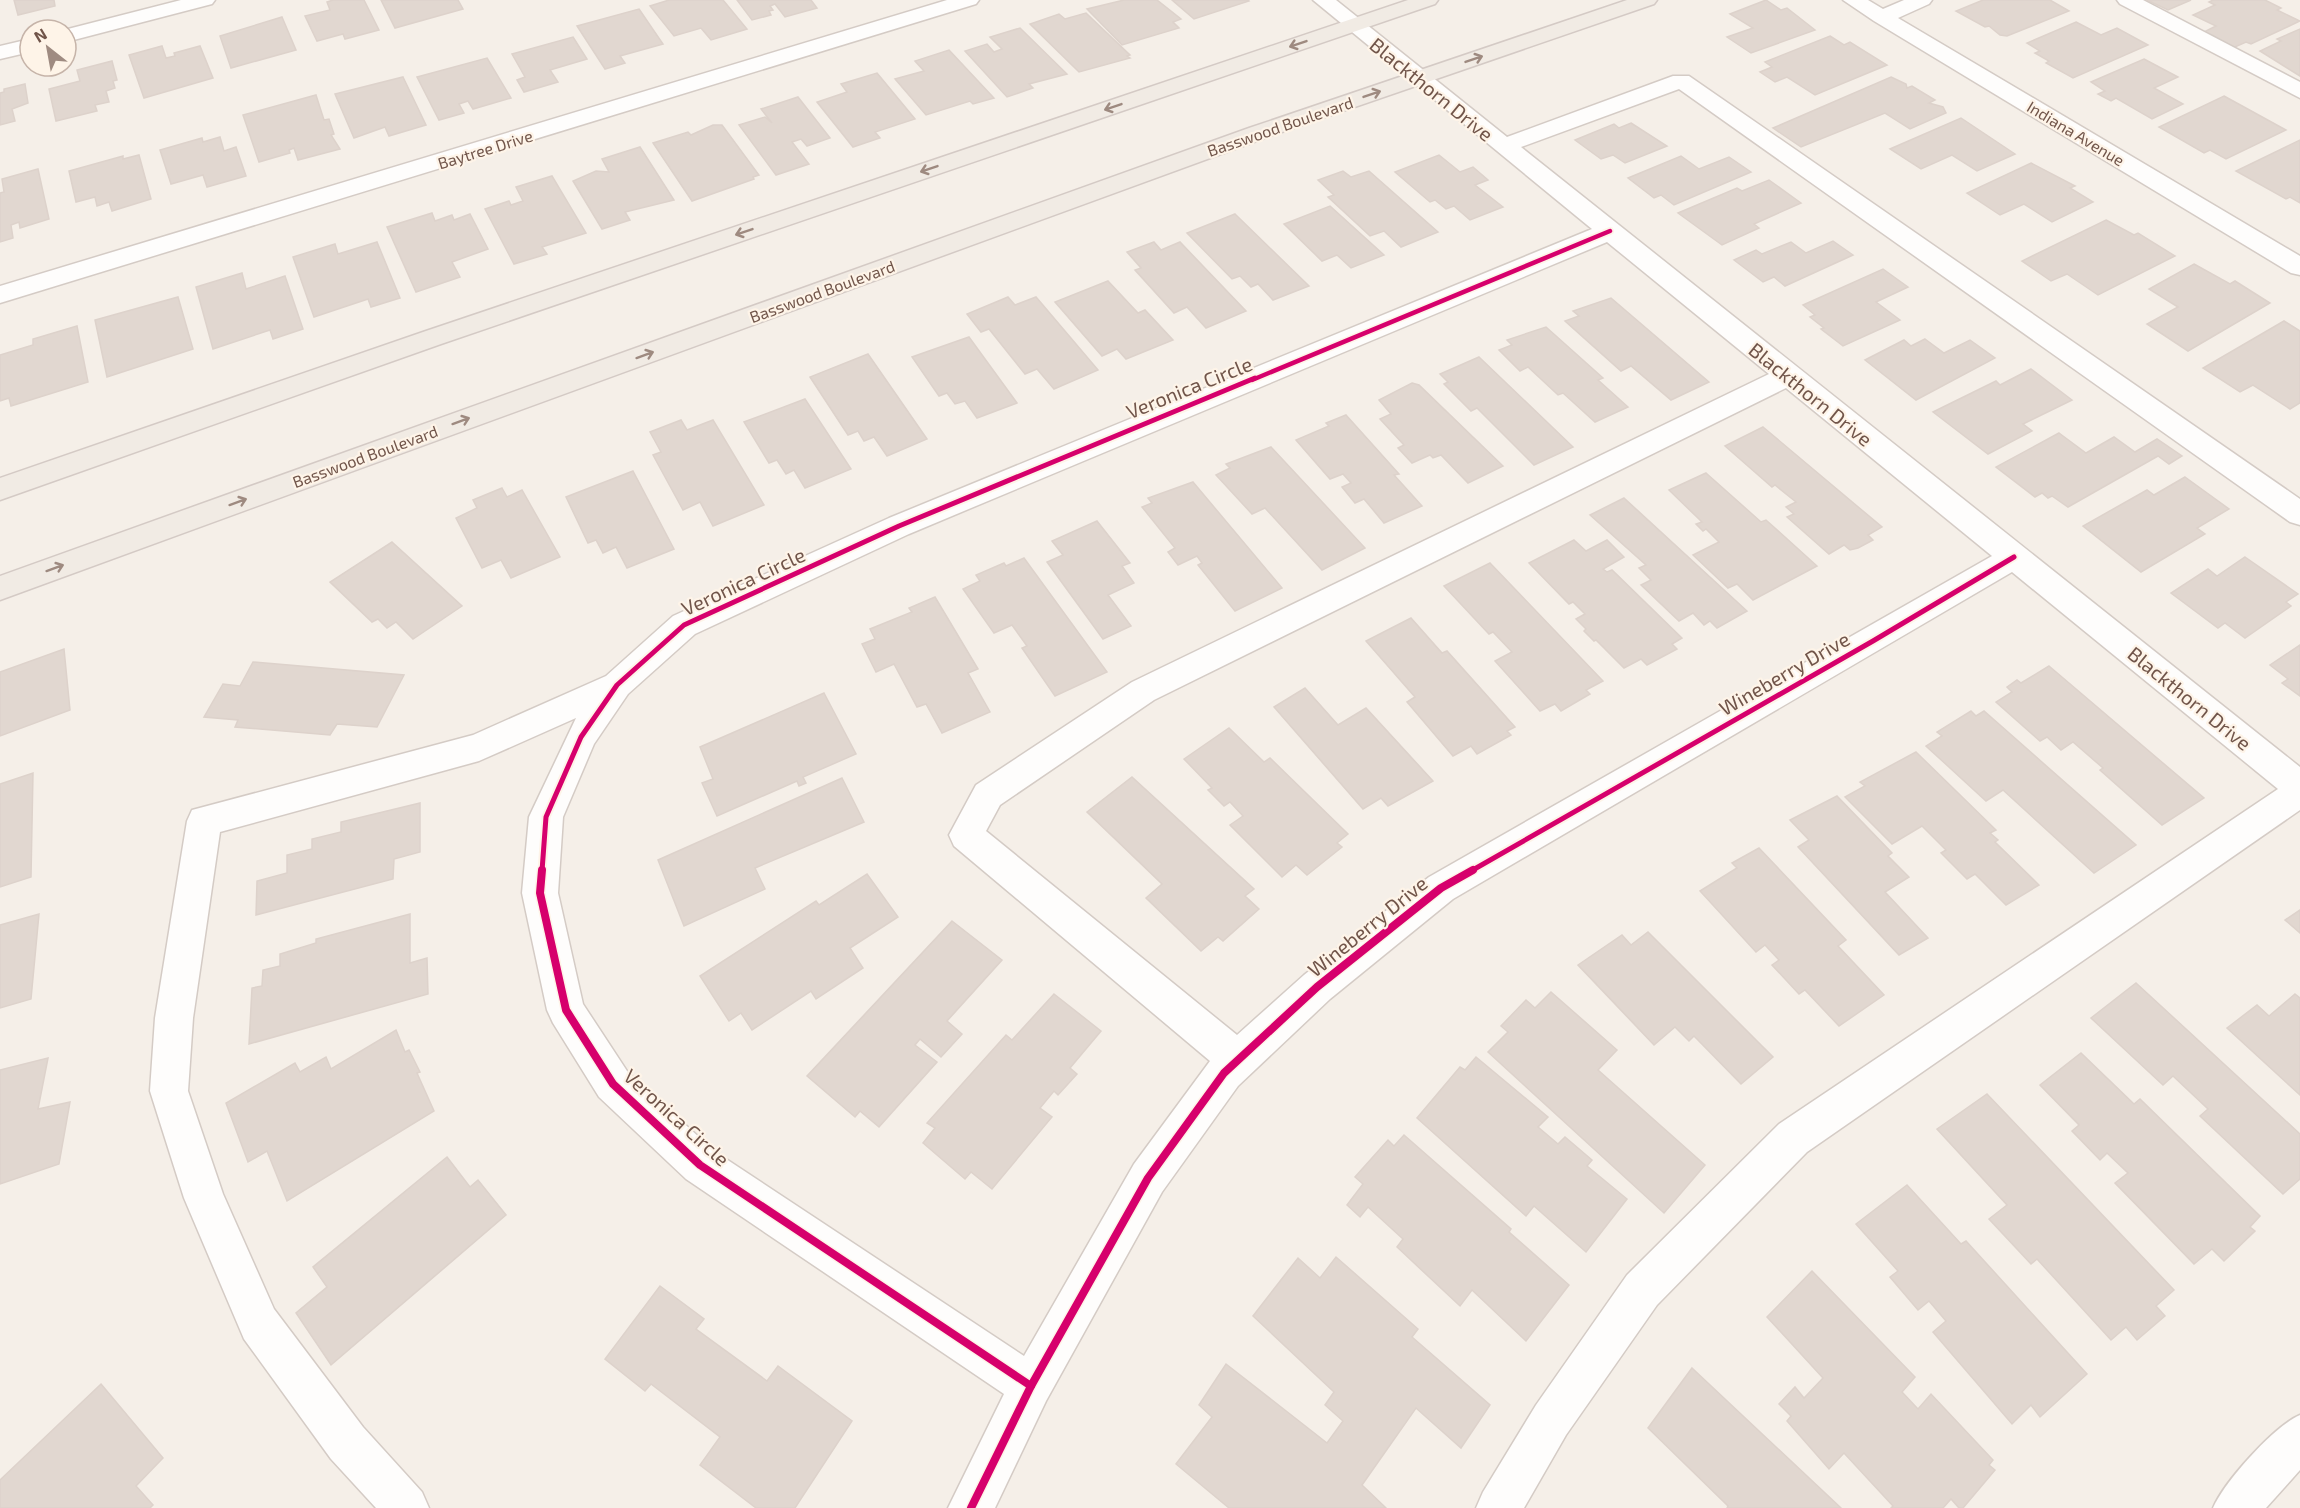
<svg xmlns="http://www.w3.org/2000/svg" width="2300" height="1508" viewBox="0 0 2300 1508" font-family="'Exo 2',sans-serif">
	<rect width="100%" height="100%" fill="#f5efe8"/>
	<g fill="#e1d7d0" stroke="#ddd2cb" stroke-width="1.5">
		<polygon points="14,0 54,0 55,6 18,15"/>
		<polygon points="333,0 364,0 379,30 345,39 343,34 317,41 305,16 330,10 327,2"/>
		<polygon points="381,0 458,0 463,9 395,28"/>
		<polygon points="669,0 723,0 747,29 711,40 701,28 674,36 650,6"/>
		<polygon points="737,0 811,0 817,8 785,17 775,4 770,6 773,10 769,11 771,15 752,20"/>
		<polygon points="1124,0 1157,0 1181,19 1173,22 1179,28 1122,45 1087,9"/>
		<polygon points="1172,0 1248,0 1249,1 1194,19"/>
		<polygon points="1766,0 1781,10 1787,8 1815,30 1751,53 1727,37 1753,28 1730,14"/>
		<polygon points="1983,0 2050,0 2069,11 2007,36 2000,35 1989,26 1985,27 1956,11"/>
		<polygon points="2147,0 2191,0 2168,10"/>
		<polygon points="2213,0 2265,0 2281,8 2277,10 2300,21 2251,44 2246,42 2226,51 2196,36 2216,26 2193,15 2215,5 2209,2"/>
		<polygon points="639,9 663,44 620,56 625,63 605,69 577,26"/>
		<polygon points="1086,13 1130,55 1127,56 1130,58 1079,72 1030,24 1059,14 1065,19"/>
		<polygon points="282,17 296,50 231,68 220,36"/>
		<polygon points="2076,22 2101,35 2117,28 2148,45 2073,78 2046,63 2049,61 2035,53 2040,51 2027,43"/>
		<polygon points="1020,28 1067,74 1029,84 1033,88 1007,97 965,51 987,44 994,52 1002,49 990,37"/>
		<polygon points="2300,29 2300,76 2260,51 2281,41 2277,39"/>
		<polygon points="1830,36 1844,45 1850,42 1887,65 1815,95 1787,77 1775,82 1760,72 1772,67 1765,62"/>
		<polygon points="573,37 587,59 550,70 558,82 524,92 517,80 525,77 512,54"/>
		<polygon points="162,46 166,58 175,56 174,53 200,46 213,78 144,98 129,55"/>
		<polygon points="949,50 994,98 973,104 970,101 926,115 895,79 924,71 915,61"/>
		<polygon points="487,58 511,98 473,109 468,101 459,104 464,113 439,120 417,77"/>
		<polygon points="2144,59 2178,77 2154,88 2183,104 2152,119 2116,98 2111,101 2098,94 2105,91 2091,82"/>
		<polygon points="112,61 117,80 113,81 115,88 106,91 109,102 95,105 97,111 56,121 49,89 80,81 77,70"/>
		<polygon points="877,73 915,119 875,132 880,138 853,147 817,102 847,92 841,84"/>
		<polygon points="403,77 426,125 389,136 385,127 354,138 335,94"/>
		<polygon points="1891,77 1906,84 1907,88 1912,86 1935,100 1929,103 1943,107 1946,113 1910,129 1885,113 1801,147 1773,128"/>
		<polygon points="25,84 28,103 12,109 15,121 0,125 0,93 4,92 4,89"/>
		<polygon points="316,95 324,120 329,119 334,134 331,135 340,149 298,160 294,148 289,150 290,153 259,162 243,115"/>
		<polygon points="2224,96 2286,130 2226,159 2210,150 2204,153 2159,127"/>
		<polygon points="798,97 830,138 807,146 801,139 792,142 809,164 776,175 739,125 765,117 772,123 761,109"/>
		<polygon points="1961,118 2015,154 1977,171 1952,155 1921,169 1890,149"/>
		<polygon points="1631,123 1667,146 1625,163 1613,155 1601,159 1575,140 1614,124 1619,128"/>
		<polygon points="713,125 722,125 759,175 753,177 754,179 692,201 653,143 688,132 691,135"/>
		<polygon points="220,137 224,151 236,147 246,176 207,187 203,175 171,184 160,150 202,138 203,142"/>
		<polygon points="2300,140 2300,203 2290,197 2286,199 2236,171"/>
		<polygon points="640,147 674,200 625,212 630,220 602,229 573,181 596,171 609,172 602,159"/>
		<polygon points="139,155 151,199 112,211 109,202 97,206 95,197 76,202 69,171 123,156 123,159"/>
		<polygon points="1439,155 1460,172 1473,167 1488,180 1475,185 1503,207 1470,220 1454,206 1446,209 1435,200 1430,202 1395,172"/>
		<polygon points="1681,156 1699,169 1729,157 1751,172 1674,205 1661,195 1654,198 1628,178"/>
		<polygon points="2031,163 2075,186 2070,188 2093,202 2052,222 2024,204 2000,215 1967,193"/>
		<polygon points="38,169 49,219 20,228 19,222 11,225 13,238 0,242 0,193 4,192 2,179"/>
		<polygon points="1343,171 1351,177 1369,171 1438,232 1401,247 1384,231 1370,236 1328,197 1334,195 1318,180"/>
		<polygon points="552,176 586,233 542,247 547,254 514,264 485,209 509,201 511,205 523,201 516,187"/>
		<polygon points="1769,180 1801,203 1754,224 1759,228 1722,245 1678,213 1737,188 1742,191"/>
		<polygon points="1330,206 1384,255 1351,268 1337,255 1322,261 1284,224"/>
		<polygon points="432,213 435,221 452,215 454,220 470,214 488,249 452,262 460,277 416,292 387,227"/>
		<polygon points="1235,214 1309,286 1273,300 1258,284 1251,287 1240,276 1232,279 1187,233"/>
		<polygon points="2106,220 2134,235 2138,233 2175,256 2098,295 2067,274 2051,281 2022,261"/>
		<polygon points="1833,241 1853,255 1785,286 1774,277 1763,282 1734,260 1756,250 1762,254 1791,242 1806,253"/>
		<polygon points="377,242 400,298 371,307 368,299 314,317 293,257 335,244 338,254"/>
		<polygon points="1154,242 1161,250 1180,242 1246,311 1206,328 1187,307 1174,313 1135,270 1141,268 1127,252"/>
		<polygon points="2194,264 2230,284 2235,281 2270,303 2188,351 2147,324 2178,307 2149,289"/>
		<polygon points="1883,269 1908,287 1876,302 1900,320 1843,346 1821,329 1824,328 1810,317 1815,315 1803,305"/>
		<polygon points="242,273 246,289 285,276 303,329 273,339 270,330 213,349 196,287"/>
		<polygon points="1108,281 1138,313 1145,310 1173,340 1126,359 1117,349 1102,356 1055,302"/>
		<polygon points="178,297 193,349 107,377 95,320"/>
		<polygon points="1008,297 1015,305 1036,297 1098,370 1054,389 1037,369 1025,374 989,329 981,332 967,314"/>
		<polygon points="1611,298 1709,382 1671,400 1631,366 1621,371 1565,321 1579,316 1573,311"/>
		<polygon points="2284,321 2300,331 2300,403 2290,409 2253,385 2240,392 2203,368"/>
		<polygon points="77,326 88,382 11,406 9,398 0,401 0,355 33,345 33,339"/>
		<polygon points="1546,327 1603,378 1598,380 1628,407 1595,422 1563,393 1558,395 1528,367 1520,371 1499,350 1512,345 1507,340"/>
		<polygon points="969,337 1017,403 977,418 965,401 955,404 947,393 939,396 912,357"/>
		<polygon points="1925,339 1944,353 1970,340 1995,358 1916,400 1865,360 1904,340 1911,346"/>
		<polygon points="868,354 927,439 887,456 874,437 864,441 858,431 848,435 810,377"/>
		<polygon points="1479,357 1573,447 1534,465 1477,408 1471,411 1444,384 1448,382 1440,374"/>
		<polygon points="2031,369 2072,400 2023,424 2032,431 1988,454 1933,412 1996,381 2000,385"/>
		<polygon points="1412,383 1419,385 1503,466 1468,483 1441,455 1433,458 1430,455 1412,463 1398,448 1404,445 1380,419 1391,414 1379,400"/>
		<polygon points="805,399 851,469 805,488 794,470 786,474 777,460 769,463 744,422"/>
		<polygon points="1346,415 1399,474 1394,475 1422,506 1384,523 1364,499 1355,503 1342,487 1351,483 1343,474 1330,479 1296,440 1329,426 1326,423"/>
		<polygon points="681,420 687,430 713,420 764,505 713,526 700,502 683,510 653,455 661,452 650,432"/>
		<polygon points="1763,427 1882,527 1868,535 1873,540 1858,548 1850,550 1844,545 1829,554 1787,517 1794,514 1786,507 1796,502 1775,485 1772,487 1725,446"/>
		<polygon points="2059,433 2086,453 2114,437 2135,452 2157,439 2182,456 2169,464 2158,456 2068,507 2052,496 2048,498 2042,493 2035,497 1996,467"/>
		<polygon points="1271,447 1365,548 1322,570 1265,508 1252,514 1216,475 1230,468 1226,464"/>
		<polygon points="633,471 674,549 627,568 616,547 603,553 596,540 588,543 566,497"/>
		<polygon points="1706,473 1761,522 1766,520 1817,566 1753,600 1737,584 1728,588 1693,555 1719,542 1706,529 1703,531 1696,524 1702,522 1669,490"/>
		<polygon points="2185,477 2229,509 2197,528 2205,534 2141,572 2083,526 2147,490 2154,495"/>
		<polygon points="1193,482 1282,588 1235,611 1198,565 1202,563 1197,556 1178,565 1168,552 1175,548 1142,507 1152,503 1148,498"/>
		<polygon points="502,488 507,497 522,490 560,557 511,578 501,560 482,568 456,518 477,508 473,500"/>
		<polygon points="1624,498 1747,611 1717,628 1710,621 1704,625 1693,613 1679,621 1641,585 1651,580 1639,568 1646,565 1590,515"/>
		<polygon points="1097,521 1130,563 1122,566 1134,583 1108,595 1131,626 1103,639 1047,562 1063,555 1052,541"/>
		<polygon points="1574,540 1586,551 1607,540 1624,557 1603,569 1607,572 1612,570 1682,638 1672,644 1677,649 1647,665 1641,659 1624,668 1596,640 1594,641 1584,631 1586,629 1576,619 1585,614 1573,602 1569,604 1529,563"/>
		<polygon points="392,542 462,606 413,639 396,622 387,628 378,619 372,622 330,582"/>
		<polygon points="2245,557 2298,594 2286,602 2291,606 2245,638 2225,623 2218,628 2171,593 2208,569 2217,576"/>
		<polygon points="1024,558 1107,672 1055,696 1022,648 1027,646 1012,625 994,633 963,589 980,581 976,575 1004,563 1006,566"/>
		<polygon points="1490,563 1603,681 1586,690 1590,694 1561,711 1555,704 1540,711 1495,661 1512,652 1493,632 1489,634 1444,586"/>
		<polygon points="935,597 978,669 968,673 990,712 942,733 926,704 917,707 894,664 876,672 862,644 875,639 870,629 912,612 909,608"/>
		<polygon points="1411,618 1442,653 1447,651 1515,727 1507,731 1511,735 1477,754 1471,746 1453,756 1407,702 1415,697 1366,641"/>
		<polygon points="2300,645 2300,696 2282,683 2288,679 2270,665"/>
		<polygon points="64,649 70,710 0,736 0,672"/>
		<polygon points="253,662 404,675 377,727 337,724 330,735 235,727 238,720 204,717 223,684 240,686"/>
		<polygon points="2049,666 2204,798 2162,825 2100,770 2103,768 2073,742 2061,750 2047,737 2040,741 1996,702 2012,692 2007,687 2017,680 2021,683"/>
		<polygon points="1305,688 1338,725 1366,708 1433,781 1388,806 1381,798 1363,809 1274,707"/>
		<polygon points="824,693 856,754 803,777 806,783 799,786 797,781 717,816 702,783 713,779 700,747"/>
		<polygon points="1971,711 1976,716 1984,711 2136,845 2094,873 2003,790 1986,801 1926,746 1942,736 1937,732"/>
		<polygon points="1229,728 1264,762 1270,758 1348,834 1337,843 1342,847 1307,875 1296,865 1282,877 1230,825 1243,816 1230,802 1224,806 1208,790 1212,788 1184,759"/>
		<polygon points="1916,752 1996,830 1990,833 1998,840 1995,842 2039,885 2006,905 1975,874 1967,879 1941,853 1946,850 1922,826 1892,844 1845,797 1865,786 1860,782"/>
		<polygon points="33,773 31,877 0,887 0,784"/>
		<polygon points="1132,777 1254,889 1245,896 1259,909 1223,941 1218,937 1201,951 1146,898 1162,884 1087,812"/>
		<polygon points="842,778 864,822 755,868 765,889 684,926 658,860"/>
		<polygon points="1837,796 1892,853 1888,856 1909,877 1885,892 1928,938 1899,955 1798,847 1809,840 1790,820"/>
		<polygon points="420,803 420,852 394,859 393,879 256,915 257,881 287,873 287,855 312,849 312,839 341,832 341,822"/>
		<polygon points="1759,848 1846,940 1838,946 1884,995 1839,1026 1805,990 1799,994 1772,965 1779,960 1765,945 1756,952 1700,891 1737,868 1732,863"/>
		<polygon points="867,874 898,917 850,948 863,968 816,999 811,991 752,1030 741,1013 729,1021 700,976 816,901 819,905"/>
		<polygon points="2300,910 2300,933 2285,920"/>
		<polygon points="39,914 31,999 0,1008 0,925"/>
		<polygon points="410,914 410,963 427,958 428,994 249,1044 252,988 262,986 263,970 280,966 280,954 316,943 316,939"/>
		<polygon points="952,921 1002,960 947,1021 962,1034 941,1057 920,1039 915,1045 937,1062 879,1127 860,1111 855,1117 807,1076"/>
		<polygon points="1648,932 1773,1057 1741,1084 1694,1036 1689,1041 1675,1027 1654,1045 1578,965 1622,935 1631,945"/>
		<polygon points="2136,983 2300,1134 2300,1179 2283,1194 2200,1116 2208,1109 2173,1076 2163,1085 2091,1018"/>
		<polygon points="1551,992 1617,1050 1598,1070 1705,1165 1664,1213 1488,1052 1508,1032 1501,1026 1526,1000 1535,1008"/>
		<polygon points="1054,994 1101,1031 1070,1068 1077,1074 1058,1095 1054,1091 1040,1108 1052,1117 992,1189 971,1172 965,1179 923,1143 935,1128 927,1123 1006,1035 1012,1040"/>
		<polygon points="2295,994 2300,998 2300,1095 2227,1028 2257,1005 2269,1016"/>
		<polygon points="396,1030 405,1052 409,1050 420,1072 417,1073 434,1111 287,1201 267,1151 248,1162 226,1103 295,1063 300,1072 326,1057 331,1069"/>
		<polygon points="2081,1053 2134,1104 2140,1099 2260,1216 2250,1227 2255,1231 2224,1261 2212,1249 2194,1264 2115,1183 2128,1173 2107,1153 2100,1160 2072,1131 2079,1125 2040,1085"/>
		<polygon points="1476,1057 1548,1117 1538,1127 1558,1144 1565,1137 1592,1160 1587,1166 1627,1199 1586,1252 1534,1206 1526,1216 1417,1118 1460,1067 1465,1070"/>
		<polygon points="48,1058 38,1109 70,1102 59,1164 0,1184 0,1070"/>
		<polygon points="1987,1094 2174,1290 2156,1306 2165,1316 2137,1340 2126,1327 2111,1340 2037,1259 2031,1264 1989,1219 2007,1205 1937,1129"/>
		<polygon points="1404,1135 1511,1229 1509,1232 1569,1285 1526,1341 1472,1290 1460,1306 1397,1247 1403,1239 1368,1207 1360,1217 1347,1205 1363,1184 1355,1177 1388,1140 1394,1146"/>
		<polygon points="447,1157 470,1187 478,1180 506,1215 331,1365 296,1313 327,1287 313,1267"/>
		<polygon points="1907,1185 1961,1244 1966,1241 2087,1374 2040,1417 2031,1405 2012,1424 1933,1332 1946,1321 1929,1301 1918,1310 1890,1277 1898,1271 1856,1224"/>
		<polygon points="1336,1257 1418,1329 1412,1337 1490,1405 1461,1448 1416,1408 1362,1485 1386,1508 1229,1508 1176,1464 1212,1417 1199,1405 1226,1364 1327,1443 1343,1421 1325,1405 1334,1392 1253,1316 1298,1258 1320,1278"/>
		<polygon points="1812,1271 1915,1377 1902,1392 1918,1409 1931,1394 1993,1460 1989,1465 1995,1470 1963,1508 1959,1508 1951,1499 1943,1508 1891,1508 1893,1506 1844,1453 1829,1469 1787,1421 1791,1416 1779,1404 1795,1387 1804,1398 1823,1378 1767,1317"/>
		<polygon points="660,1286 704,1319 696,1329 767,1381 778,1366 852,1421 795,1508 756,1508 700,1465 720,1437 651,1384 645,1391 605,1359"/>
		<polygon points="1692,1368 1841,1508 1727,1508 1728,1506 1648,1428"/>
		<polygon points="101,1384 163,1458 136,1486 153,1505 150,1508 0,1508 0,1480"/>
	</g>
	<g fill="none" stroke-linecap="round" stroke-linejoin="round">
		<defs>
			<g id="minor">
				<polygon points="181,0 215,0 212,4 66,42 64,30"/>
				<polygon points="947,0 979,0 976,4 0,303 0,286"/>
				<path d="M1313,0H1336L1507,137L1673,76H1689L2300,499V525L2290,522L1679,89L1521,147L2300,767V810L1807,1152L1657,1305L1566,1435L1524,1508H1476L1483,1492L1536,1405L1627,1275L1779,1124L2278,789L2012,572L1453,899L1330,999L1238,1086L1162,1192L1046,1401L995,1508H948L1004,1394L686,1179L599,1097L553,1023L547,1010L522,893L529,817L576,718L479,761L220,832L193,1018L188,1091L223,1194L274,1309L363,1427L422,1492L429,1508H376L331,1459L244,1339L184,1198L150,1091L155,1018L187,821L192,810L473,735L606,676L673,616L889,518L1592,229ZM1607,242L1769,374L1132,682L976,785L949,835L954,846L1210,1061L1134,1164L1024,1356L714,1151L627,1071L583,1004L558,893L563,817L594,744L628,694L695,634L909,534ZM1786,388L1992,556L1429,877L1304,975L1237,1035L986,831L1000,805L1154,700Z"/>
				<polygon points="1843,0 1868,0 1883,9 1904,0 1932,0 1929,4 1898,18 2300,256 2300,275 2291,273 1874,21"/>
				<polygon points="2117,0 2143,0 2300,82 2300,98 2120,4"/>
				<polygon points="30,39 30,52 0,59 0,46"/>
				<path d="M2300,1415V1470L2266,1508H2213C2224,1482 2274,1426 2300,1415Z"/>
			</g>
			<g id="major">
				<polygon points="1408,0 1438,0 1435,4 441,344 0,500 0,478 423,332"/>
				<polygon points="1627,0 1657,0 1654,4 1265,138 0,600 0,576 1249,128"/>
			</g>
		</defs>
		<use href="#minor" stroke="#d4cbc5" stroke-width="3"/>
		<use href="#major" stroke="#d4cac5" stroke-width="3"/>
		<use href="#minor" fill="#fefdfc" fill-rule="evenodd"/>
		<use href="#major" fill="#f1ebe4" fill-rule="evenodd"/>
		<defs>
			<polyline id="cycleway-far2" points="1252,380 1610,231"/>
			<g id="cycleway-far1">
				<polyline points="542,871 546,817 581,737 617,685 684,625 899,526 1255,378"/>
				<polyline points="1471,871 1873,641 2014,557"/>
			</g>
			<g id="cycleway">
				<polyline points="542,870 540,893 566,1010 613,1084 700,1165 1031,1386"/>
				<polyline points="971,1508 1031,1386 1148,1178 1224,1073 1317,987 1441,888 1473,870"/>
			</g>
		</defs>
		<use href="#cycleway-far2" stroke="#fef4e8" stroke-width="8"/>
		<use href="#cycleway-far1" stroke="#fef4e8" stroke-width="9"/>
		<use href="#cycleway" stroke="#fef4e8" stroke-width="11"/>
		<use href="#cycleway-far2" stroke="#d6006c" stroke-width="4.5"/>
		<use href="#cycleway-far1" stroke="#d6006c" stroke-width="5"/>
		<use href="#cycleway" stroke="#d6006c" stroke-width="8"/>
	</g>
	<defs><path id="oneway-shaft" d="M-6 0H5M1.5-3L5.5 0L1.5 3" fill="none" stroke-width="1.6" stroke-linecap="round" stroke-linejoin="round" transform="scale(1.5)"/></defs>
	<g stroke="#9e8a80">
		<use href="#oneway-shaft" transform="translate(1298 44) rotate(161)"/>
		<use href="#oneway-shaft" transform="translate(1474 59) rotate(-19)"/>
		<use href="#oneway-shaft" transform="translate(1372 94) rotate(-19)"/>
		<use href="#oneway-shaft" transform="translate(1113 107) rotate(161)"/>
		<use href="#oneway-shaft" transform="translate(929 169) rotate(161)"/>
		<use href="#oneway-shaft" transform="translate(744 232) rotate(161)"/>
		<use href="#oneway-shaft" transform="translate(645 355) rotate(-20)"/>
		<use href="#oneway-shaft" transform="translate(461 421) rotate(-20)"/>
		<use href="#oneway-shaft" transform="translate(238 502) rotate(-20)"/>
		<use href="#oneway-shaft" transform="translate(55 568) rotate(-20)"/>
	</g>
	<g text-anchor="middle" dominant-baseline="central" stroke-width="4.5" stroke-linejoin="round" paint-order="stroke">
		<g font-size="16" fill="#71554a" stroke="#fef4e8">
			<text transform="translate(1280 126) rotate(-19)">Basswood Boulevard</text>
			<text transform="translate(2076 133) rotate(31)">Indiana Avenue</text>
			<text transform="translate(485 149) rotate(-17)">Baytree Drive</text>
			<text transform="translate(822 291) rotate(-20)">Basswood Boulevard</text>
			<text transform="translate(365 456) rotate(-20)">Basswood Boulevard</text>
		</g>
		<g font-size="20" fill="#71554a" stroke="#fef4e8">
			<text transform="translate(1432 89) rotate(39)">Blackthorn Drive</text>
			<text transform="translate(1189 387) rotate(-22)">Veronica Circle</text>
			<text transform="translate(1811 394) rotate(39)">Blackthorn Drive</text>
			<text transform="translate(743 581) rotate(-25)">Veronica Circle</text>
			<text transform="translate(1784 673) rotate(-30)">Wineberry Drive</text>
			<text transform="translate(2190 698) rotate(39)">Blackthorn Drive</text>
			<text transform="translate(1367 926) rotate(-39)">Wineberry Drive</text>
			<text transform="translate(677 1117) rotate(42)">Veronica Circle</text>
		</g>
	</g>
	<g transform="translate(48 48) rotate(329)"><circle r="28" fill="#fef4e8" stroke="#c6b4a9" stroke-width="1.5"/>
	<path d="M0-4.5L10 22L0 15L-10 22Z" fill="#9f8b81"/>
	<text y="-9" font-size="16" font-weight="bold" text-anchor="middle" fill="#71554a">N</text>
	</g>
</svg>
